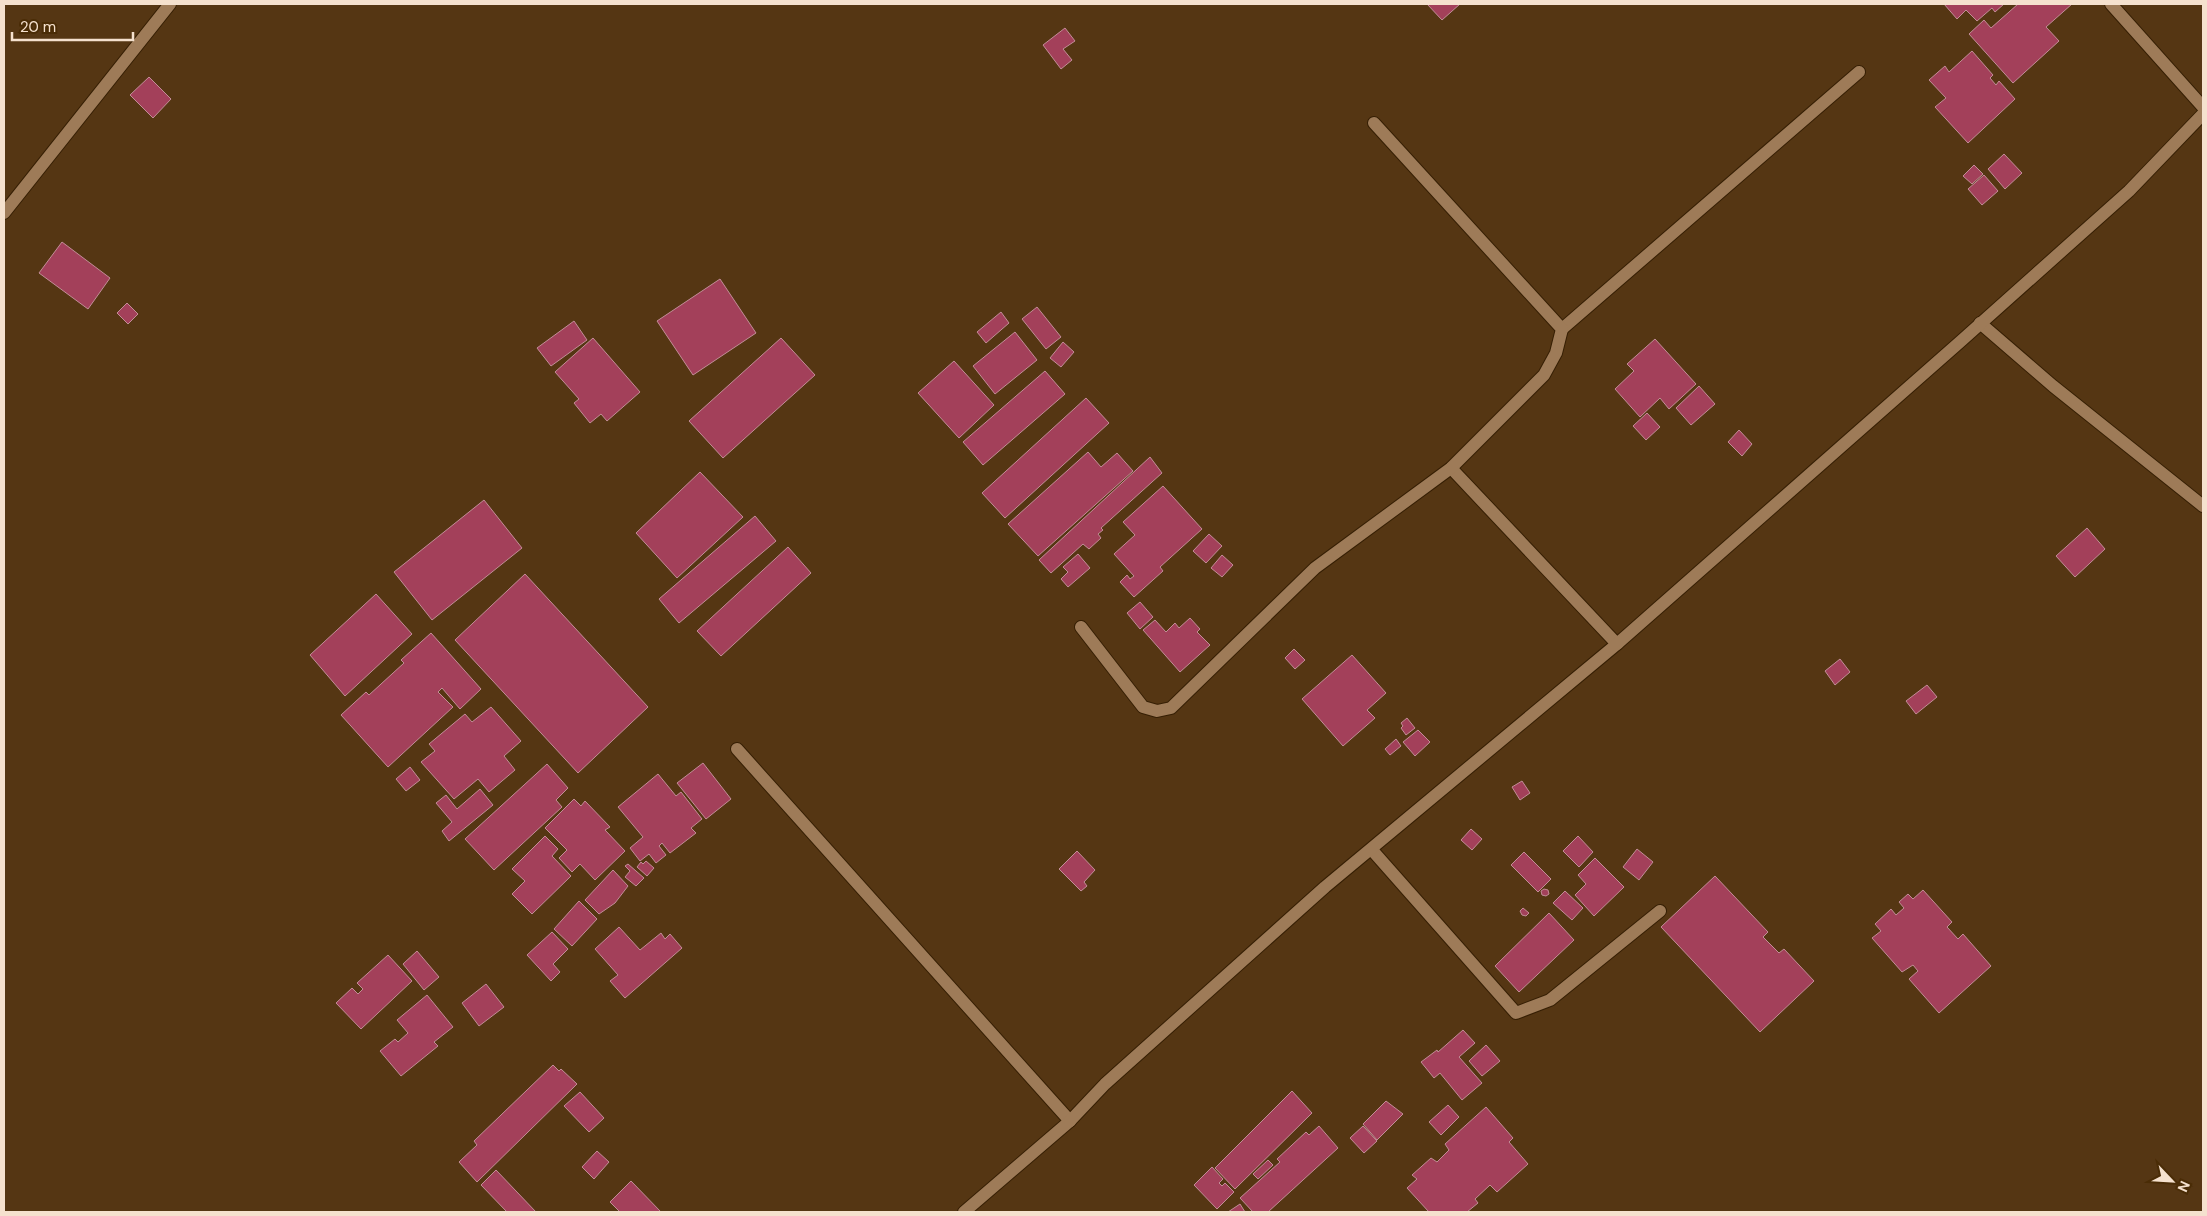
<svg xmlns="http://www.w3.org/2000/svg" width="2207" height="1216" viewBox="0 0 2207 1216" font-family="'DM Sans',sans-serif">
	<rect width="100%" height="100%" fill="#553613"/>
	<g fill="#a3405a" stroke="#c28d97">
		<polygon points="1427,4 1460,4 1442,20"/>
		<polygon points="1944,4 2004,4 1995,12 1992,8 1977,21 1966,10 1957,19"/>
		<polygon points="2018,4 2072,4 2046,27 2059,41 2013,83 1969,34 1984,20 1991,28"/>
		<polygon points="1065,28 1075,41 1063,49 1072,60 1061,69 1043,45"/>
		<polygon points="1972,51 1993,75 1990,78 1996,85 1999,81 2015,99 1968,143 1935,107 1946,98 1929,80 1945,66 1949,72"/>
		<polygon points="149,77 171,99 153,118 130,95"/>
		<polygon points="2004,154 2022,173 2005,189 1988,169"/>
		<polygon points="1974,165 1983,174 1972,184 1963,176"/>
		<polygon points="1984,175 1998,191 1982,205 1968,189"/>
		<polygon points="62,242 110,278 88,309 39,273"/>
		<polygon points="720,279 756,333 693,375 657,321"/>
		<polygon points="127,303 138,314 128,324 117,313"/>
		<polygon points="1037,307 1061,337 1046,349 1022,319"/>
		<polygon points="1001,312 1009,323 986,343 977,332"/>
		<polygon points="574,321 587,340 551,366 537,348"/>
		<polygon points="1015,332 1037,360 995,394 973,366"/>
		<polygon points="593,338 640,392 607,421 601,414 590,423 574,403 579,399 555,372"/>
		<polygon points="781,338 815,375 723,458 689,421"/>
		<polygon points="1655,339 1696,384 1669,409 1660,398 1640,417 1615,389 1634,371 1627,364"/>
		<polygon points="1063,342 1074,352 1061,367 1050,358"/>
		<polygon points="954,361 994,405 959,438 918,393"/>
		<polygon points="1045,371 1065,394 983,465 963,442"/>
		<polygon points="1699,386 1715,404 1691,425 1676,408"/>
		<polygon points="1086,398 1109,423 1005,518 982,493"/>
		<polygon points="1647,413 1660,427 1646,440 1633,426"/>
		<polygon points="1739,430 1752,444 1742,456 1728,442"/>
		<polygon points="1088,452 1101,467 1117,453 1133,471 1038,556 1008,524"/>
		<polygon points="1150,457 1162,473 1101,528 1103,530 1098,534 1101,538 1089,549 1083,544 1051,573 1039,560"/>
		<polygon points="700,472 743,517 677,578 636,533"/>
		<polygon points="1163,486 1202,529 1160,567 1163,571 1134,597 1120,582 1127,575 1130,579 1134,576 1114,554 1135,535 1123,522"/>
		<polygon points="484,500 522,548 432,620 394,572"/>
		<polygon points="755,516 776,541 679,623 659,599"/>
		<polygon points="2087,528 2105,549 2075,577 2056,556"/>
		<polygon points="1209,534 1222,546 1206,563 1193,551"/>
		<polygon points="788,547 811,573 721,656 697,631"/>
		<polygon points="1078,554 1090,568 1068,587 1061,579 1068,572 1063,567"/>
		<polygon points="1222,555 1233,565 1222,577 1211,568"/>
		<polygon points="525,574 648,707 578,773 455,640"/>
		<polygon points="376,594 412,634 345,696 310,655"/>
		<polygon points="1140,602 1153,617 1140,629 1127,613"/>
		<polygon points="1190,618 1200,629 1197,632 1210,645 1180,672 1143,630 1155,620 1166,632 1175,623 1179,628"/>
		<polygon points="431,633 481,689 460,709 442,688 438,692 453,707 388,767 341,715 366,692 369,695 404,663 401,660"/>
		<polygon points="1294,649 1305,660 1295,669 1285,658"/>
		<polygon points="1352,655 1386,693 1367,710 1375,718 1343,746 1302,699"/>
		<polygon points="1840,659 1850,672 1835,685 1825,671"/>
		<polygon points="1927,685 1937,697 1916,714 1906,701"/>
		<polygon points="491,707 521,741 504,756 515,770 489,792 478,779 454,799 421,762 435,751 429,744 465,714 472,722"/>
		<polygon points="1407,718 1415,728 1406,735 1401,728 1403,726 1401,723"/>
		<polygon points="1418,730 1430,742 1415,756 1403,742"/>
		<polygon points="1396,739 1401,746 1390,755 1385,749"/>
		<polygon points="703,763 731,799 706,819 677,783"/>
		<polygon points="547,764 568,788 556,800 562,807 494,870 465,839"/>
		<polygon points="410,767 420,780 406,791 396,779"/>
		<polygon points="658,774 676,796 681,792 702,819 691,828 696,833 670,853 662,843 659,846 666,855 656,863 649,854 640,861 630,848 643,837 618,807"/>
		<polygon points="1522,781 1530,793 1520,800 1512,787"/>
		<polygon points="480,789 493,805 449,841 442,831 452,822 436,803 446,795 457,809"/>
		<polygon points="574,799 581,806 585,801 610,827 605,830 625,851 595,880 580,864 572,872 559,858 567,850 545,828"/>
		<polygon points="1471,829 1482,839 1472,850 1461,840"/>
		<polygon points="545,836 558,849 552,856 571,876 532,914 512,894 525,881 512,869"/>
		<polygon points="1578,836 1593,852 1579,867 1563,851"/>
		<polygon points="1637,849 1653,862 1639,880 1623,867"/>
		<polygon points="1077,851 1095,870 1084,882 1087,886 1081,891 1059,869"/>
		<polygon points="1524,852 1551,879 1538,892 1511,865"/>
		<polygon points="1595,858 1624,887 1594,916 1575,895 1586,884 1578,875"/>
		<polygon points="646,861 654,868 647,876 637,867 641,862 643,864"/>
		<polygon points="628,864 644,878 636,886 625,877 630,871 625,866"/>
		<polygon points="613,870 628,886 615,903 599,914 585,900"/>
		<polygon points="1715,876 1768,932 1763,937 1779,953 1784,949 1814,981 1760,1032 1661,927"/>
		<polygon points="1544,889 1548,890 1549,894 1546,896 1542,895 1541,891"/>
		<polygon points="1923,890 1952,922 1947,927 1958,939 1963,934 1991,966 1939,1013 1909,979 1918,971 1913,965 1902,972 1872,938 1881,931 1875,924 1891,909 1896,915 1904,908 1899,902 1908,894 1913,899"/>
		<polygon points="1565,891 1583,908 1572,920 1553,903"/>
		<polygon points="579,901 597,919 572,946 554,929"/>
		<polygon points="1523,908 1529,913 1526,916 1522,915 1520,911"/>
		<polygon points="1549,913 1574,940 1519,992 1495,966"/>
		<polygon points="619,927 640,950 661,933 665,939 670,934 682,948 625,998 610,981 618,975 595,949"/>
		<polygon points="552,932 568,949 553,964 560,972 551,981 527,955"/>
		<polygon points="417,951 439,977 424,990 403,964"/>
		<polygon points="388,955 412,981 361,1029 336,1003 352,988 358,994 363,989 357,983"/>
		<polygon points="486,984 504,1007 479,1026 462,1003"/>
		<polygon points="427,995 453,1027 434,1042 438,1046 401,1076 380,1051 395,1039 398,1042 408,1033 397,1020"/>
		<polygon points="1463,1030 1475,1043 1459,1057 1482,1083 1462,1100 1440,1073 1434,1078 1421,1062 1437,1050 1438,1052"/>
		<polygon points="1486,1045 1500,1061 1482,1076 1469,1061"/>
		<polygon points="553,1065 559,1071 561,1069 577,1084 477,1182 459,1162 477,1145 474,1141"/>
		<polygon points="1292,1091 1312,1113 1235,1189 1215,1168"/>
		<polygon points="580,1092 604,1118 589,1132 564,1106"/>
		<polygon points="1386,1101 1403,1114 1377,1140 1363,1124"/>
		<polygon points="1448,1105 1459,1117 1441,1135 1429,1122"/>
		<polygon points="1486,1107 1513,1138 1509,1142 1528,1164 1497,1192 1490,1185 1475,1199 1478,1203 1467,1212 1429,1212 1407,1188 1417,1179 1412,1175 1431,1158 1437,1162 1449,1150 1445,1144"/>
		<polygon points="1319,1126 1338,1148 1268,1212 1253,1212 1240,1198 1280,1162 1277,1159 1306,1132 1309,1135"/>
		<polygon points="1363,1126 1377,1141 1364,1153 1350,1138"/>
		<polygon points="597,1151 609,1162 594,1179 582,1167"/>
		<polygon points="1268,1160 1273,1165 1258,1179 1253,1174"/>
		<polygon points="1212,1167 1223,1179 1219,1183 1222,1186 1225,1183 1234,1192 1217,1209 1194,1185"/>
		<polygon points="496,1170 536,1212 507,1212 481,1185"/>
		<polygon points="631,1181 661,1212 620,1212 610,1202"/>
		<polygon points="1240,1204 1245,1212 1228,1212"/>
	</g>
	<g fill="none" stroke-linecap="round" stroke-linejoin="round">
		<defs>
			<g id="minor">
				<polyline points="2111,4 2203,107"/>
				<polyline points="4,213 170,4"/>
				<polyline points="1980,323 2053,386 2203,506"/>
				<polyline points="1562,329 1859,72"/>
				<polyline points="1451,468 1617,644"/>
				<polyline points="1081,627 1143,707 1157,711 1171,708 1315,568 1451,468 1544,375 1556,353 1562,329 1374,123"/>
				<polyline points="737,749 1070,1121"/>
				<polyline points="1372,850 1516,1013 1550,1000 1660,911"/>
				<polyline points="964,1212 1070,1121 1105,1084 1325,887 1617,644 1961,341 2129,191 2203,114"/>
			</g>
		</defs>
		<use href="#minor" stroke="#361f04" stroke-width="14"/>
		<use href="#minor" stroke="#9e7b58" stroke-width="12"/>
	</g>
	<rect width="2207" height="1216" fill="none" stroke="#f5e1ce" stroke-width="10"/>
	<g transform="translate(2172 1181) rotate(115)" stroke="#4a2c06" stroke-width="4" paint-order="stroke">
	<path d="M0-4L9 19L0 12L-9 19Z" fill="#f5e1ce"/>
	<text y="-8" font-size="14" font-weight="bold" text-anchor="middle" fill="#f5e1ce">N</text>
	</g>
	<path d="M12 32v8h121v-8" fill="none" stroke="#f5e1ce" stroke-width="2.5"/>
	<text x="20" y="32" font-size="15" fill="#f5e1ce" stroke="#4a2c06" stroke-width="4" paint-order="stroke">20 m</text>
</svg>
